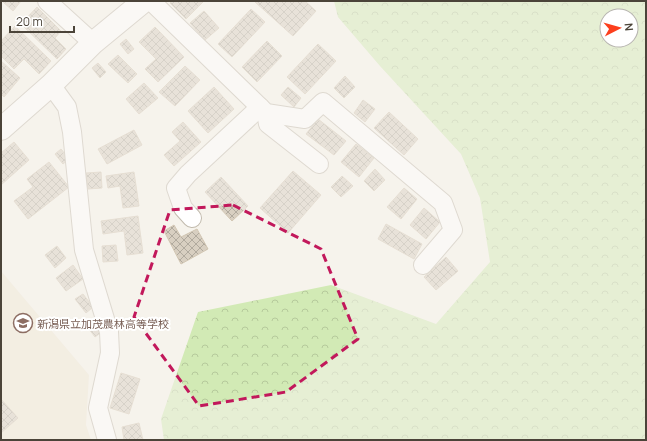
<svg xmlns="http://www.w3.org/2000/svg" width="647" height="441" viewBox="0 0 647 441" font-family="Manrope,'Noto Sans JP',sans-serif">
	<defs>
		<pattern id="forest-crowns" width="20" height="18" patternUnits="userSpaceOnUse"><rect width="20" height="18" fill="#d2eab5"/><path d="M2 6a3 3 0 1 1 6 0M12 15a3 3 0 1 1 6 0" fill="none" stroke="#b6ca9c"/></pattern>
		<pattern id="building-cross-hatch" width="8" height="8" patternUnits="userSpaceOnUse"><rect width="8" height="8" fill="#d8cfc1"/><path d="M0 0l8 8M0 8l8-8" fill="none" stroke="#b1aa9e"/></pattern>
	</defs>
	<rect width="100%" height="100%" fill="#f6f3ec"/>
	<polygon fill="#efe8d6" points="1,271 89,375 86,425 91,440 1,440"/>
	<path fill="url(#forest-crowns)" fill-rule="evenodd" d="M334,1H646V440H164L161,419L198,312L331,285L436,324L490,262L480,198L461,154L380,66L338,17ZM607,16H631V40H607Z"/>
	<g fill="url(#building-cross-hatch)" stroke="#d3c7b4">
		<polygon points="2,1 21,1 13,11"/>
		<polygon points="172,1 204,1 186,19 170,3"/>
		<polygon points="256,1 305,1 316,11 293,36 255,2"/>
		<polygon points="37,7 61,31 55,38 66,49 57,59 21,24"/>
		<polygon points="251,9 265,22 232,57 218,44"/>
		<polygon points="204,11 219,28 205,40 190,23"/>
		<polygon points="15,26 51,61 39,74 24,59 14,69 1,56 1,41"/>
		<polygon points="155,27 184,57 158,82 145,69 156,59 139,42"/>
		<polygon points="126,39 134,49 128,54 120,44"/>
		<polygon points="267,41 282,56 257,82 242,67"/>
		<polygon points="318,44 336,61 305,94 287,77"/>
		<polygon points="118,55 137,74 128,83 108,64"/>
		<polygon points="1,61 20,78 4,97 1,94"/>
		<polygon points="98,63 106,72 100,78 92,68"/>
		<polygon points="185,66 200,80 175,106 159,92"/>
		<polygon points="345,76 355,87 344,98 334,88"/>
		<polygon points="144,83 158,98 139,114 126,99"/>
		<polygon points="214,87 234,109 208,133 188,111"/>
		<polygon points="288,87 301,98 294,107 281,95"/>
		<polygon points="363,100 375,109 365,122 354,113"/>
		<polygon points="389,112 418,139 404,155 374,128"/>
		<polygon points="318,119 346,141 334,155 306,134"/>
		<polygon points="183,122 201,142 174,166 164,155 180,141 172,132"/>
		<polygon points="134,130 142,145 107,164 98,149"/>
		<polygon points="14,142 29,160 1,185 1,153"/>
		<polygon points="356,144 374,158 359,177 341,162"/>
		<polygon points="61,149 69,159 63,164 55,154"/>
		<polygon points="49,162 69,187 28,219 14,201 33,187 27,179"/>
		<polygon points="375,169 385,180 374,191 364,181"/>
		<polygon points="293,171 321,195 288,233 260,208"/>
		<polygon points="101,172 102,188 88,189 86,173"/>
		<polygon points="134,172 139,206 123,208 120,186 108,188 106,176"/>
		<polygon points="342,176 353,186 341,197 331,187"/>
		<polygon points="221,177 248,206 232,221 205,192"/>
		<polygon points="404,188 417,199 401,219 387,207"/>
		<polygon points="424,208 440,222 426,239 410,225"/>
		<polygon points="138,216 143,253 127,255 124,231 103,234 101,221"/>
		<polygon points="386,224 422,244 414,259 378,239"/>
		<polygon points="174,225 181,237 197,229 208,249 181,264 164,231"/>
		<polygon points="116,245 118,261 103,262 102,246"/>
		<polygon points="57,246 66,258 55,268 45,255"/>
		<polygon points="446,257 458,271 436,290 424,277"/>
		<polygon points="73,265 83,279 66,291 56,278"/>
		<polygon points="83,294 93,307 86,313 75,299"/>
		<polygon points="92,318 103,331 95,337 85,324"/>
		<polygon points="121,373 140,379 129,414 110,408"/>
		<polygon points="1,399 18,418 1,433"/>
		<polygon points="139,423 143,440 124,440 122,427"/>
	</g>
	<g fill="none" stroke-linecap="round" stroke-linejoin="round">
		<defs>
			<g id="minor">
				<polyline points="47,1 93,43"/>
				<polyline points="151,1 266,113 305,119 323,102 443,203 453,230 423,265"/>
				<polyline points="51,85 67,107 72,132 84,250 109,332 110,353 98,408 107,440"/>
				<polyline points="266,113 268,124 319,164"/>
				<polyline points="192,218 183,208 176,188 188,174 260,107"/>
			</g>
			<polyline id="tertiary" points="1,129 51,85 93,43 144,1"/>
		</defs>
		<use href="#minor" stroke="#c2bbae" stroke-width="20"/>
		<use href="#tertiary" stroke="#c2bbae" stroke-width="24"/>
		<use href="#minor" stroke="#fff" stroke-width="18"/>
		<use href="#tertiary" stroke="#fff" stroke-width="22"/>
	</g>
	<path d="M0 0H647V441H0ZM233,205L321,249L358,339L286,392L199,406L134,317L170,210Z" fill="#f6f3ec" fill-opacity=".55" fill-rule="evenodd"/>
	<path fill="none" stroke="#c2185b" stroke-width="3" stroke-dasharray="8 5" stroke-linejoin="round" d="M233,205L321,249L358,339L286,392L199,406L134,317L170,210Z"/>
	<defs>
		<symbol id="school-ring" viewBox="-11 -11 22 22"><circle r="9.5" fill="#fff" stroke="#8d6e63" stroke-width="1.5"/><path d="M0-5L7-2L0 1L-7-2ZM-4 1L0 2.5L4 1V4Q0 6-4 4Z" fill="#8d6e63"/></symbol>
	</defs>
	<g fill-rule="evenodd">
		<use href="#school-ring" x="12" y="312" width="22" height="22"/>
	</g>
	<g text-anchor="middle" dominant-baseline="central" stroke-width="4" stroke-linejoin="round" paint-order="stroke">
		<g font-size="11" fill="#785e54" stroke="#fff" text-anchor="start">
			<text x="37" y="323">新潟県立加茂農林高等学校</text>
		</g>
	</g>
	<rect width="647" height="441" fill="none" stroke="#4b4439" stroke-width="4"/>
	<g transform="translate(619 28) rotate(84)"><circle r="19" fill="#ffffff" stroke="#b7b4b0"/>
	<path d="M0-3L7 15L0 10L-7 15Z" fill="#fc3f1d"/>
	<text y="-6" font-size="11" font-weight="bold" text-anchor="middle" fill="#4b4439">N</text>
	</g>
	<path d="M10 26v6h64v-6" fill="none" stroke="#4b4439" stroke-width="2"/>
	<text x="16" y="26" font-size="12" fill="#4b4439" stroke="#ffffff" stroke-width="3" paint-order="stroke">20 m</text>
</svg>
